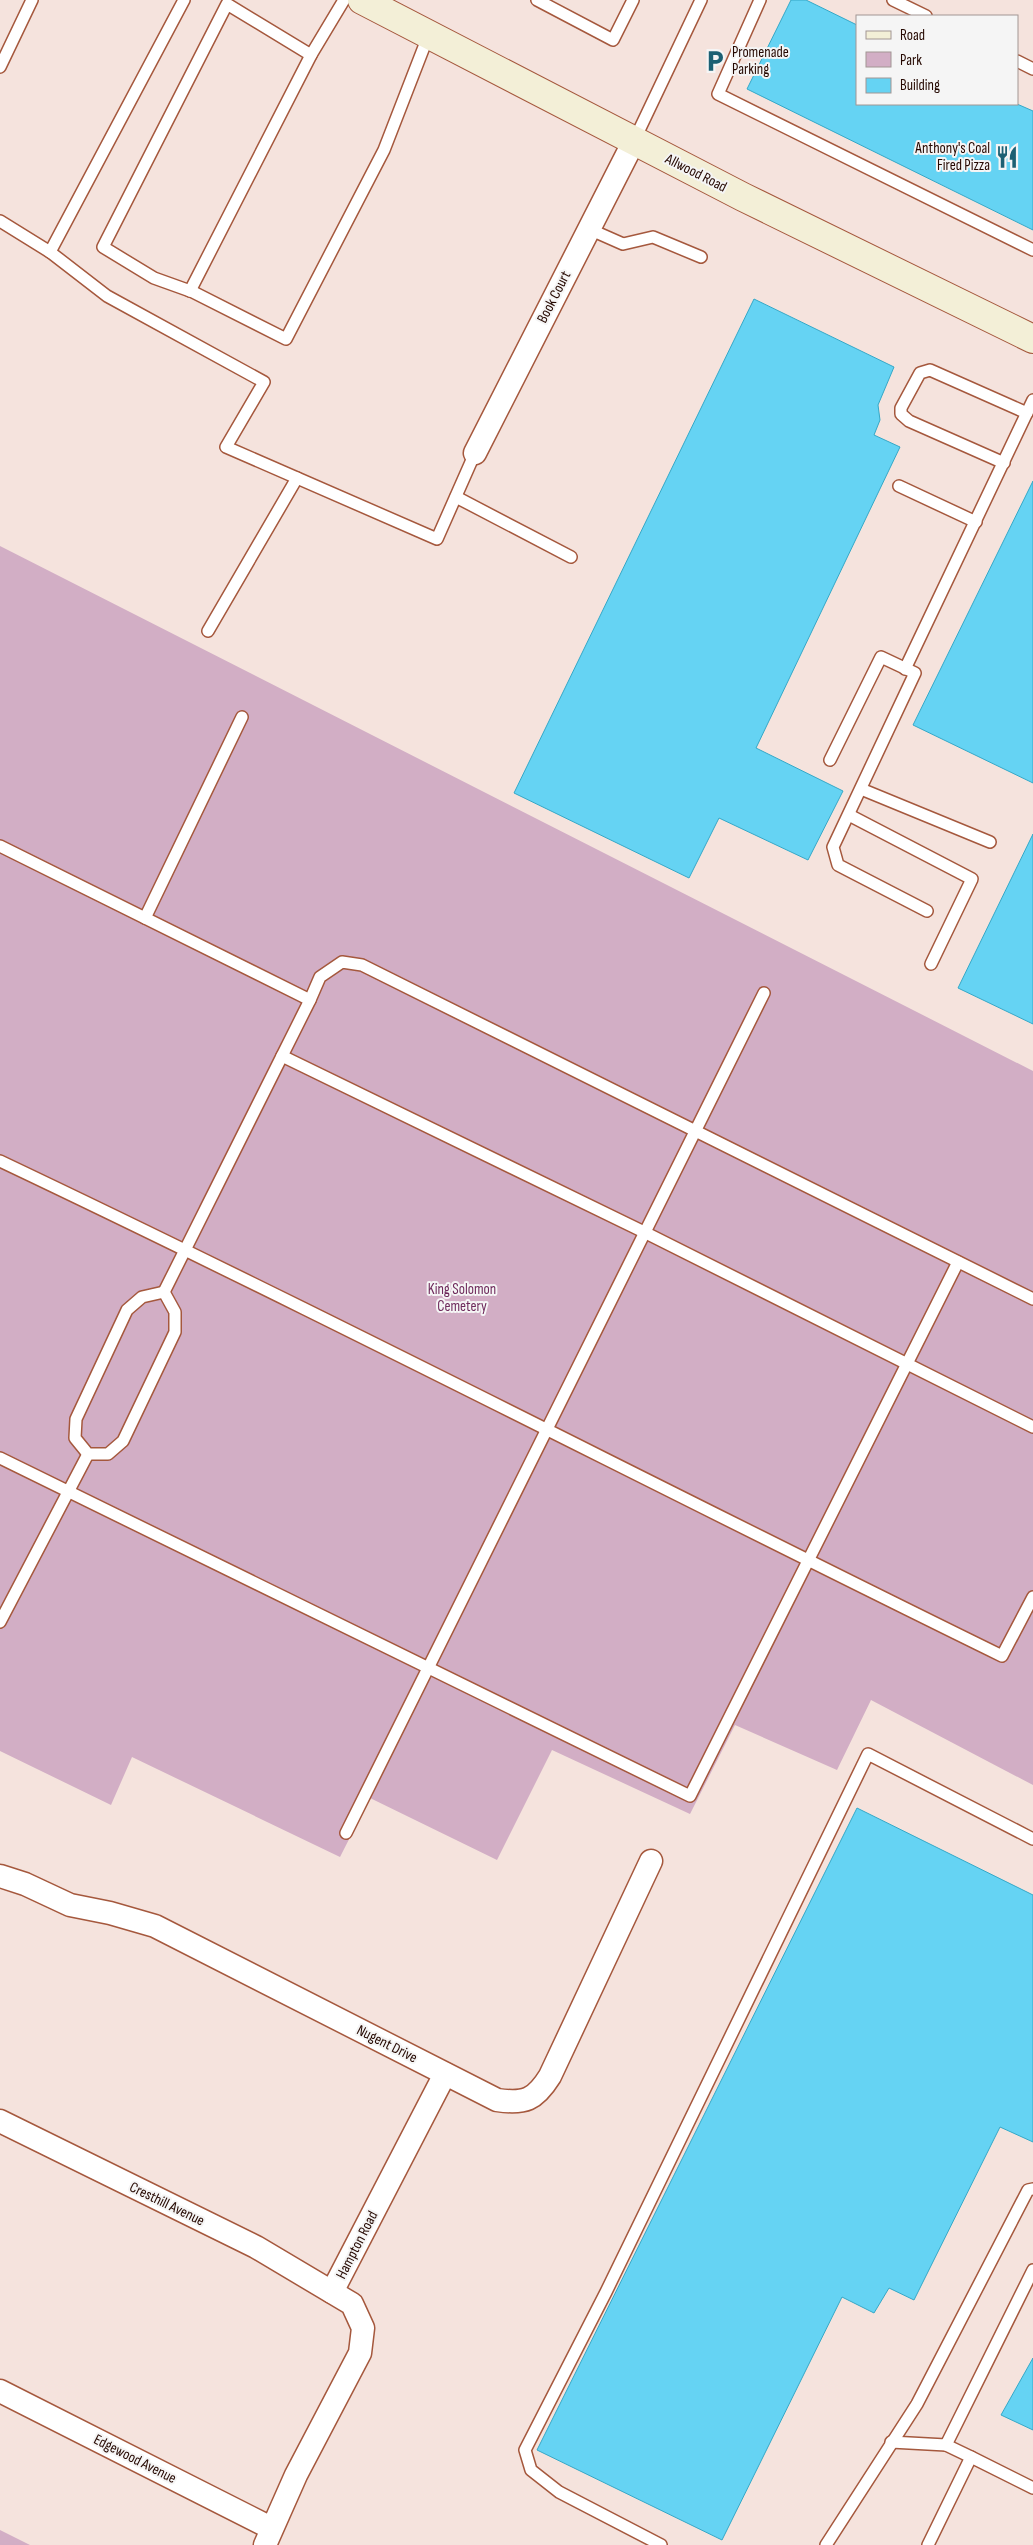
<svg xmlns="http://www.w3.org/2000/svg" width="1033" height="2545" viewBox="0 0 1033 2545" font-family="'Sofia Sans Condensed',sans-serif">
	<rect width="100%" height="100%" fill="#f5e3dd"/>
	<g fill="#d2aec5">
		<polygon points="0,546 1033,1071 1033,1785 871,1700 837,1770 735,1725 690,1814 552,1750 497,1860 370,1798 340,1857 132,1757 111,1805 0,1751"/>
		<polygon points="0,2530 30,2545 0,2545"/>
	</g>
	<g fill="#65d3f3" stroke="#35a8c7">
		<polygon points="791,0 806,0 857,25 857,104 1017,104 1033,111 1033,230 747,89"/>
		<polygon points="754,299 894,367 878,405 880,420 874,435 900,447 756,748 843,791 808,860 719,818 689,878 514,793"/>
		<polygon points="1033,481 1033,783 913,725"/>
		<polygon points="1033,834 1033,1024 958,988"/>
		<polygon points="857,1808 1033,1895 1033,2142 1000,2127 914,2300 889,2288 874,2313 842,2297 722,2540 537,2450"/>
		<polygon points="1033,2358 1033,2430 1001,2415"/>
	</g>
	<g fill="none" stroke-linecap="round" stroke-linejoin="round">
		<defs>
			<g id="service">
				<polyline points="184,0 50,252 107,296 264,382 226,447 437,539 475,453"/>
				<polyline points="537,0 613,40 633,0"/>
				<polyline points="760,0 718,94 1033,250"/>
				<polyline points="893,0 926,16"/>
				<polyline points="311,55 227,4 103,247 154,278 193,292 286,339 384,150 429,34"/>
				<polyline points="1017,61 1033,69"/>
				<polyline points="0,67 32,0"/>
				<polyline points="634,141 701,0"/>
				<polyline points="0,221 50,252"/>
				<polyline points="589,229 623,244 653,237 701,257"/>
				<polyline points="190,291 311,55 344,0"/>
				<polyline points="1004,463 909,421 901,414 901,408 920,373 930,370 1027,413"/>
				<polyline points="899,486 976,522"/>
				<polyline points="456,497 571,557"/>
				<polyline points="208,631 297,478"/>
				<polyline points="905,669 1033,400"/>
				<polyline points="830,760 881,657 915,673 833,847 838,865 927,911"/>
				<polyline points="861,789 990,842"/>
				<polyline points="849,815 972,879 931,964"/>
				<polyline points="0,846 310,1000 320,977 342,962 362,965 1033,1299"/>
				<polyline points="145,918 242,717"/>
				<polyline points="282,1056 644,1232 1033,1427"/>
				<path d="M0,1161C337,1321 667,1492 1002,1656L1033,1597"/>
				<polygon points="164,1292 175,1312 175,1332 123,1441 108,1454 88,1454 75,1438 76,1419 127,1310 142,1297"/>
				<polyline points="164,1292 310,1000"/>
				<polyline points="0,1458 690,1796 958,1262"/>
				<polyline points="0,1622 88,1454"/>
				<polyline points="346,1833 764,993"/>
				<polyline points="891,2442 946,2445 1033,2270"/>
				<polyline points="946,2445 971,2457"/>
				<polyline points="661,2545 559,2492 531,2470 525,2450 606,2292 868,1754 1033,1839"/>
				<polyline points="826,2545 917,2404 1028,2190 1033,2189"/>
				<polyline points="928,2545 971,2457 1033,2488"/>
			</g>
			<g id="minor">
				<polyline points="475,453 634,141"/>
				<path d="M0,1876L25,1884L70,1905L110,1913L155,1926L497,2100C525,2104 535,2100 550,2076L651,1861"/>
				<polyline points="0,2121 256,2247 352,2304 363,2328 360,2353 296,2475 265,2545"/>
				<polyline points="332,2292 445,2074"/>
				<polyline points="0,2391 271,2528"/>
			</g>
			<polyline id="secondary" points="362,0 743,197 1033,339"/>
		</defs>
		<use href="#service" stroke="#a5583d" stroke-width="14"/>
		<use href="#minor" stroke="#a5583d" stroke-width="25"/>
		<use href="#secondary" stroke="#a5583d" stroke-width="30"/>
		<use href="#service" stroke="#fff" stroke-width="11"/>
		<use href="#minor" stroke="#fff" stroke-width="22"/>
		<use href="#secondary" stroke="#f3efd7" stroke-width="28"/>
	</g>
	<defs>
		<symbol id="parking-bare" viewBox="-9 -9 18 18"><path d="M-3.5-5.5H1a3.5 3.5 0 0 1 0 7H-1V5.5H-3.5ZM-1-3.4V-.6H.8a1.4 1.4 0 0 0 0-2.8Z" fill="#1c6073" stroke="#f5f5f5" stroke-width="2.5" paint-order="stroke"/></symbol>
		<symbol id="restaurant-bare" viewBox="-9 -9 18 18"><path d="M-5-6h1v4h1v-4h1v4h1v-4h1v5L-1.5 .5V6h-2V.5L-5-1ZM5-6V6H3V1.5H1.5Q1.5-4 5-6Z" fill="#1c6073" stroke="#f5f5f5" stroke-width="2.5" paint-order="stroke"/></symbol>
	</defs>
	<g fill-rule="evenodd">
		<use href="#parking-bare" x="699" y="45" width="32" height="32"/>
		<use href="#restaurant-bare" x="991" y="141" width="32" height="32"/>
	</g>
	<g text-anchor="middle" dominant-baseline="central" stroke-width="4" stroke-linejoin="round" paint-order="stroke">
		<g font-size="15" fill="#250801" stroke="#f5f5f5" text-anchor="start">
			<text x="732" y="52">Promenade<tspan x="732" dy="17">Parking</tspan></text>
			<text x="990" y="148" text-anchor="end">Anthony's Coal<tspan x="990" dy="17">Fired Pizza</tspan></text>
		</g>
		<g font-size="15" fill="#250801" stroke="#f5f5f5">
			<text transform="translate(696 173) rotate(27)">Allwood Road</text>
			<text transform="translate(554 297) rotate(-63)">Book Court</text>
			<text transform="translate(387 2044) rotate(27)">Nugent Drive</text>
			<text transform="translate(167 2204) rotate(26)">Cresthill Avenue</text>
			<text transform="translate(357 2245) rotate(-63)">Hampton Road</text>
			<text transform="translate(135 2459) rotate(27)">Edgewood Avenue</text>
		</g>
		<g font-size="15" fill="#6e295b" stroke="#f5f5f5">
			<text x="462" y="1289">King Solomon<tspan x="462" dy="17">Cemetery</tspan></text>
		</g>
	</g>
	<rect x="856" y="15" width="162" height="90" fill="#f5f5f5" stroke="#a29693"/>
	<rect x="866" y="31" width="25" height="8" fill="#f3efd7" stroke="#a29693"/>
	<text x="900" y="40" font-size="15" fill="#250801">Road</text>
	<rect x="866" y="52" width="25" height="15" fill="#d2aec5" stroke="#a29693"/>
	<text x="900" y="65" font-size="15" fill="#250801">Park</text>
	<rect x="866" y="78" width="25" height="15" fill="#65d3f3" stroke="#a29693"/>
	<text x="900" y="90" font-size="15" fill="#250801">Building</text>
</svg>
